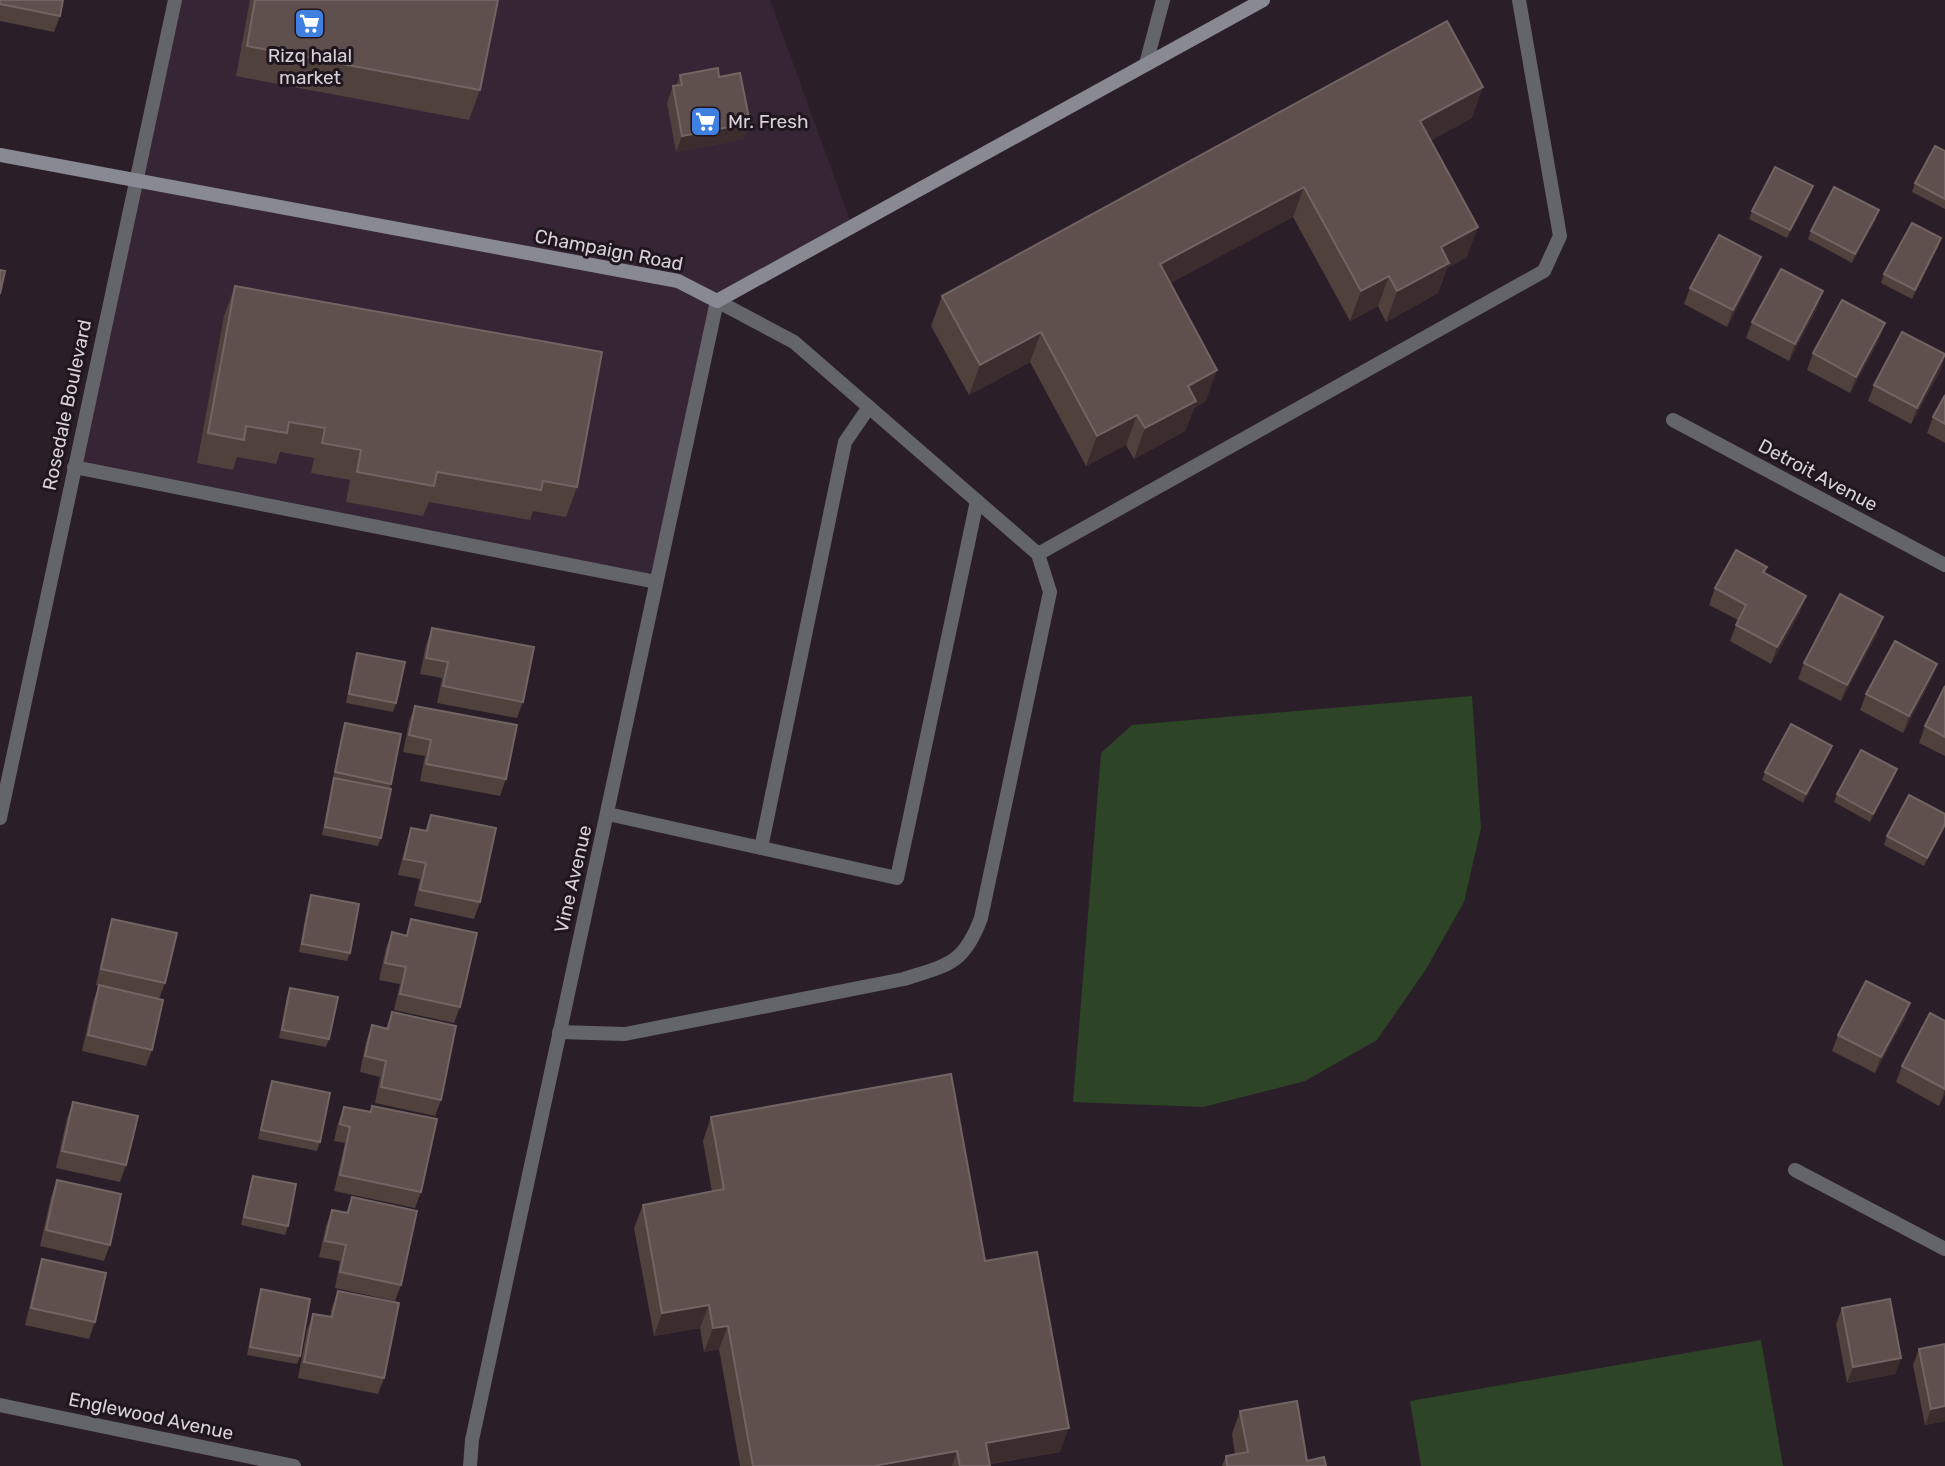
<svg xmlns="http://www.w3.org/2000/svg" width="1945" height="1466" viewBox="0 0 1945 1466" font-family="Rubik,sans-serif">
	<rect width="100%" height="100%" fill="#2a1f29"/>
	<polygon fill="#362635" points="175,0 770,0 852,226 717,301 656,582 74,467"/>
	<g fill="#2d4426">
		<polygon points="1472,696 1481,828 1464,902 1426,969 1377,1040 1305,1081 1203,1107 1073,1102 1101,753 1132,725"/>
		<polygon points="1761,1340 1783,1466 1421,1466 1410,1401"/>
	</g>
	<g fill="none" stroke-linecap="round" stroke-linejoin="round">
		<g stroke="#64646b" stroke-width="14">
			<polyline points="74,467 656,582"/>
			<polyline points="1038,554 1544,271 1560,236 1519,0"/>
			<polyline points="608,814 897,878 977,501"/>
			<polyline points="761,848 845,442 869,407"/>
			<path d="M559,1032L625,1034L904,979C948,965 964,964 981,918L1050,592L1038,554L794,342L717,301"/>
		</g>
		<g stroke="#64646b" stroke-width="14">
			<polyline points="1146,64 1163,0"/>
			<polyline points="1673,420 1945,565"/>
			<polyline points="0,818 175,0"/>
			<polyline points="1795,1170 1945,1249"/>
			<polyline points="0,1405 294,1466"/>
			<polyline points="470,1466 472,1440 717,301"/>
		</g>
		<polyline stroke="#898994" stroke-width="14" points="0,155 678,281 717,301 1263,0"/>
	</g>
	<g fill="#50413d">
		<polygon points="0,0 60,16 54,32 0,21"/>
		<polygon points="250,0 498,0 480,90 469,120 236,76"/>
		<polygon points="680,75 719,77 744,139 676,152 667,103 673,86 676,86"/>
		<polygon points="1472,118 1431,140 1467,257 1447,268 1438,293 1386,322 1378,306 1350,321 1293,217 1170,283 1206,401 1194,408 1185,431 1134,459 1126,445 1086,466 1030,362 969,395 931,326 942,296"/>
		<polygon points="1945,151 1945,209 1912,192 1915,183"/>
		<polygon points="1813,186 1810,195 1787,238 1749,219 1752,211"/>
		<polygon points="1876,219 1852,263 1808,239 1811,231"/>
		<polygon points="1941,238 1938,247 1912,299 1881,283 1884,274"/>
		<polygon points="1761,257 1755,273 1727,327 1684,304 1690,288"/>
		<polygon points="235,286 577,487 566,517 533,511 530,520 429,502 423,516 346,502 350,480 311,473 314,458 280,452 276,464 237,457 233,470 197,463 224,316"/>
		<polygon points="1817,308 1789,361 1746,338 1752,322"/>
		<polygon points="1879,340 1850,393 1807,370 1813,353"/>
		<polygon points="1945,356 1940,371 1911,424 1868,401 1874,385"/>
		<polygon points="1945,395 1945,443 1927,433 1933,417"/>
		<polygon points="1767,567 1765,573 1800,612 1771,664 1730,641 1738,620 1709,605 1715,588"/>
		<polygon points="432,628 523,702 517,718 437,703 442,678 420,674 426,645"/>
		<polygon points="1877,634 1841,701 1798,679 1804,663"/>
		<polygon points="357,653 396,703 393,712 346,703 354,661"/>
		<polygon points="1937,664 1931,680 1903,733 1860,710 1866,694"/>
		<polygon points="1945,686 1945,756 1919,743 1925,726"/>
		<polygon points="415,706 506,779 500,796 420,781 425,756 403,752 409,722"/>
		<polygon points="345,723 391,784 381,838 378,846 322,835 342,731"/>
		<polygon points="1829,754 1803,803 1762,780 1765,772"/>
		<polygon points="1894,778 1870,822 1834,802 1837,794"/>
		<polygon points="1945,814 1945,827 1924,866 1884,845 1887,836"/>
		<polygon points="431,815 480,902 474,919 414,906 420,879 398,875 406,844 411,828 425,831"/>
		<polygon points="311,895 350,953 347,961 299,952 308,903"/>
		<polygon points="112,919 165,983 159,999 152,1050 146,1066 82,1051 93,1002 99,986 96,985 107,935"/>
		<polygon points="411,919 460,1007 454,1023 394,1010 400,984 379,980 386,948 392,932 406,935"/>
		<polygon points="290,988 329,1039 326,1047 279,1038 287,996"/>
		<polygon points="1910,1003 1904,1020 1875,1073 1832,1051 1838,1035"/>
		<polygon points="392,1012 441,1100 435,1116 375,1103 380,1077 360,1072 366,1042 372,1025 386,1028"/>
		<polygon points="1945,1021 1945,1094 1939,1106 1896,1082 1902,1066"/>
		<polygon points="272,1081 320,1142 317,1151 258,1139 269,1089"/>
		<polygon points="73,1102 126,1165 120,1182 56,1168 67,1118"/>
		<polygon points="372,1106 421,1192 415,1208 334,1191 345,1143 334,1141 338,1123 344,1107 370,1112"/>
		<polygon points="711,1117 985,1261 1060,1452 990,1464 990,1466 740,1466 719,1349 704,1352 700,1328 654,1336 634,1228 643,1205 712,1192 703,1141"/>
		<polygon points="253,1176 288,1226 285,1235 241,1225 250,1184"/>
		<polygon points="57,1180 110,1245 104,1261 40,1246 51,1197"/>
		<polygon points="352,1197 401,1285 395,1301 335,1288 340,1261 319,1257 326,1226 332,1210 346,1213"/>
		<polygon points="42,1259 95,1322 89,1339 25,1325 37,1275"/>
		<polygon points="261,1289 300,1356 297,1364 247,1355 258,1298"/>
		<polygon points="338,1291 384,1378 378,1394 298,1378 307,1330 313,1314 330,1317 332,1307"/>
		<polygon points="1842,1308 1901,1358 1895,1374 1847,1383 1836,1324"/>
		<polygon points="1945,1344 1945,1421 1925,1425 1913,1365 1919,1349"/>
		<polygon points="1240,1411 1307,1461 1326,1466 1222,1466 1226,1456 1235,1454 1232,1434"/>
	</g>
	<g fill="#3b2d2e">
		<polygon points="1483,87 1472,118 1409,152 1420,121"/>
		<polygon points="750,123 744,139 676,152 682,136"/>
		<polygon points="1813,186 1810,195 1787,238 1790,230"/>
		<polygon points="1304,187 1293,217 1149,295 1160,264"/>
		<polygon points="1879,210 1876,219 1852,263 1855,254"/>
		<polygon points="1478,227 1467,257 1447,268 1438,293 1386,322 1397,291 1441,247"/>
		<polygon points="1941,238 1938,247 1912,299 1915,290"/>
		<polygon points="1761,257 1755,273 1727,327 1733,310"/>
		<polygon points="1389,276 1378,306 1350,321 1361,291"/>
		<polygon points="1823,291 1817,308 1789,361 1795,344"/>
		<polygon points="1885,323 1879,340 1850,393 1856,377"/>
		<polygon points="1041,332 1030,362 969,395 980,365"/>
		<polygon points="1945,356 1940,371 1911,424 1917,408"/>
		<polygon points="1217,370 1206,401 1194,408 1185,431 1134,459 1145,428 1188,386"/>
		<polygon points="1137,415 1126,445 1086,466 1097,436"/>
		<polygon points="1806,596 1800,612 1771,664 1777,647"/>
		<polygon points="1883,617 1877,634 1841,701 1847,685"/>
		<polygon points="1937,664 1931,680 1903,733 1909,716"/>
		<polygon points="1832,746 1829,754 1803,803 1806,794"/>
		<polygon points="1897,769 1894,778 1870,822 1873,814"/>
		<polygon points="1945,824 1945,827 1924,866 1927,858"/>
		<polygon points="1910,1003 1904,1020 1875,1073 1881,1057"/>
		<polygon points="1945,1089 1945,1094 1939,1106"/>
		<polygon points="709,1305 700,1328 654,1336 662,1313"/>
		<polygon points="728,1326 719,1349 704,1352 713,1328"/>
		<polygon points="1901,1358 1895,1374 1847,1383 1853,1367"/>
		<polygon points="1945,1406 1945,1421 1925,1425 1931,1409"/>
		<polygon points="1069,1428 1060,1452 977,1466 986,1443"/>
		<polygon points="957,1451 952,1466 874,1466"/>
	</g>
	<g fill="#5f504d" stroke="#726463" stroke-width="2">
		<polygon points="0,0 63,0 60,16 0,4"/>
		<polygon points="255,0 498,0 480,90 247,46"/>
		<polygon points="1447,21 1483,87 1420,121 1478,227 1441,247 1449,263 1397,291 1389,276 1361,291 1304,187 1160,264 1217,370 1188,386 1196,401 1145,428 1137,415 1097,436 1041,332 980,365 942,296"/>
		<polygon points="718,68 719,77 740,73 750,123 682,136 673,86 682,85 680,75"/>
		<polygon points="1935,146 1945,151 1945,199 1915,183"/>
		<polygon points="1775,167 1813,186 1790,230 1752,211"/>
		<polygon points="1834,187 1879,210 1855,254 1811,231"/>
		<polygon points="1912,223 1941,238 1915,290 1884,274"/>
		<polygon points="1719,235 1761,257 1733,310 1690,288"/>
		<polygon points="1781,269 1823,291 1795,344 1752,322"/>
		<polygon points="0,270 5,271 0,294"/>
		<polygon points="235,286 602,352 577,487 543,481 541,490 437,472 434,486 357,472 361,450 322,443 325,428 289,422 287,433 246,426 244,440 208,433"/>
		<polygon points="1842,300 1885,323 1856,377 1813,353"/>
		<polygon points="1902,332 1945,354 1917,408 1874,385"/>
		<polygon points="1945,395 1945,424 1933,417"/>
		<polygon points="1736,550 1767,567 1763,572 1806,596 1777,647 1736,625 1746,605 1715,588"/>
		<polygon points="1840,594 1883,617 1847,685 1804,663"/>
		<polygon points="432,628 534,647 523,702 443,686 448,662 426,658"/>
		<polygon points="1895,641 1937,664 1909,716 1866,694"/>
		<polygon points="357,653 405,662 396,703 349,694"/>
		<polygon points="1945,686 1945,737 1925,726"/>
		<polygon points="415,706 517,725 506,779 426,764 431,740 409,735"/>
		<polygon points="345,723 401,734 391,784 335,772"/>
		<polygon points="1791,724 1832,746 1806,794 1765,772"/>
		<polygon points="1861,750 1897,769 1873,814 1837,794"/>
		<polygon points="334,778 391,789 381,838 325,827"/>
		<polygon points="1909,795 1945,814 1945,824 1927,858 1887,836"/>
		<polygon points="431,815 496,828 480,902 420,890 426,863 404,859 411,828 427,831"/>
		<polygon points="311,895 359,904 350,953 302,944"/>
		<polygon points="112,919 177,933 165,983 101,969"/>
		<polygon points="411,919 477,933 460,1007 400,994 406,967 385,963 392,932 407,936"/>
		<polygon points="1866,981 1910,1003 1881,1057 1838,1035"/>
		<polygon points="99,985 163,1000 152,1050 88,1035"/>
		<polygon points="290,988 338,997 329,1039 282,1030"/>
		<polygon points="392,1012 456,1026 441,1100 381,1087 386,1061 365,1056 372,1025 388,1029"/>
		<polygon points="1930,1013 1945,1021 1945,1089 1902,1066"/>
		<polygon points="951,1074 985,1261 1037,1252 1069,1428 986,1443 990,1466 960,1466 957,1451 874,1466 753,1466 728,1326 713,1328 709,1305 662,1313 643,1205 724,1189 711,1117"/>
		<polygon points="272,1081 330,1093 320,1142 261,1130"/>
		<polygon points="73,1102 138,1116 126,1165 62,1151"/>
		<polygon points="372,1106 437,1119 421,1192 340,1175 350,1127 340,1124 344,1107 371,1112"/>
		<polygon points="253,1176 296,1184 288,1226 244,1217"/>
		<polygon points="57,1180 121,1194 110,1245 46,1230"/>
		<polygon points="352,1197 417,1211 401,1285 340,1272 346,1245 325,1241 332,1210 348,1213"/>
		<polygon points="42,1259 106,1273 95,1322 31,1308"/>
		<polygon points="261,1289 310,1299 300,1356 250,1347"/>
		<polygon points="338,1291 399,1303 384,1378 304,1362 313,1314 332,1317"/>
		<polygon points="1890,1299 1901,1358 1853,1367 1842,1308"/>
		<polygon points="1945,1344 1945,1406 1931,1409 1919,1349"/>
		<polygon points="1297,1401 1307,1461 1324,1457 1326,1466 1227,1466 1226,1456 1248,1452 1240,1411"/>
	</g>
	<defs>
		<symbol id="supermarket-square" viewBox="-11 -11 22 22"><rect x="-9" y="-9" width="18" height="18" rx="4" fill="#3f7fe0" stroke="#20161f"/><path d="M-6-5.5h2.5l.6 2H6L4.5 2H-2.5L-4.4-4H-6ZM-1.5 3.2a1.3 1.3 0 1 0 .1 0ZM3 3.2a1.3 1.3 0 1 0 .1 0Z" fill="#fff"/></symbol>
	</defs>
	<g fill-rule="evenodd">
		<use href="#supermarket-square" x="292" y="6" width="35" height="35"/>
		<use href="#supermarket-square" x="688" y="104" width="35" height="35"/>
	</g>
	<g text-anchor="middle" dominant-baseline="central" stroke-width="6" stroke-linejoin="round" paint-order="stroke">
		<g font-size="19" fill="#d9d1d8" stroke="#20161f">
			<text x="310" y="55">Rizq halal<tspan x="310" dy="22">market</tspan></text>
			<text x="728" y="121" text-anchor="start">Mr. Fresh</text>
		</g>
		<g font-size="19" fill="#d9d1d8" stroke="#20161f">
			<text transform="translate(609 250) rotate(11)">Champaign Road</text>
			<text transform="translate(67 405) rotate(-78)">Rosedale Boulevard</text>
			<text transform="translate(1818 475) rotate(28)">Detroit Avenue</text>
			<text transform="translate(573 879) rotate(-77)">Vine Avenue</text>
			<text transform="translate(151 1416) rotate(12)">Englewood Avenue</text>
		</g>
	</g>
</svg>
